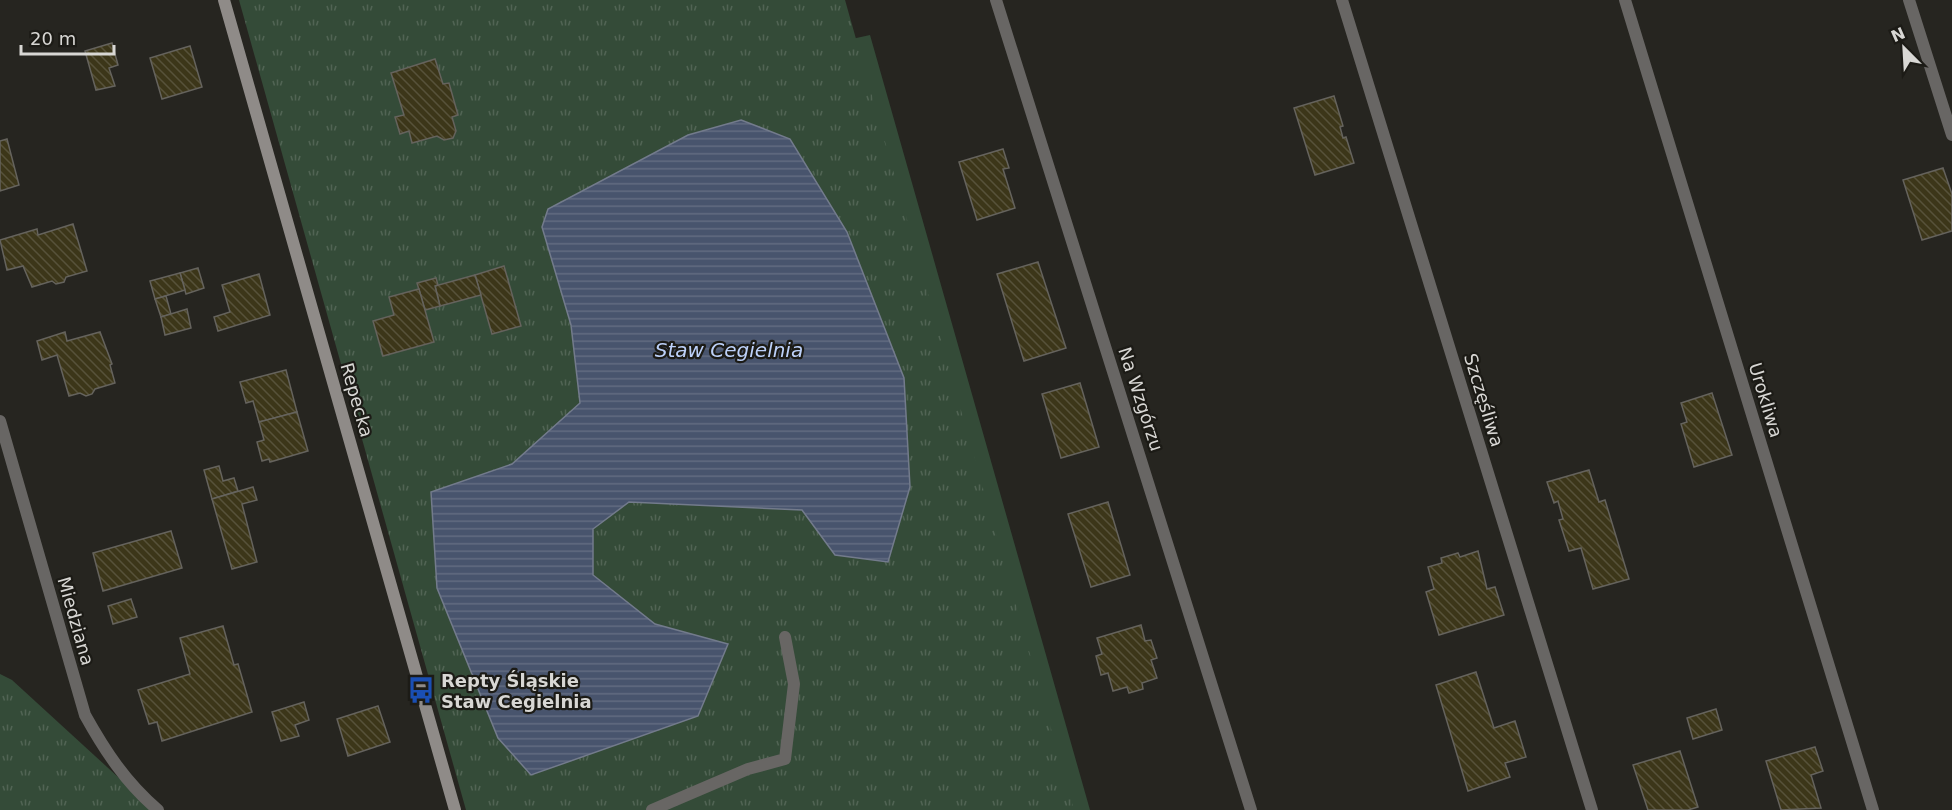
<svg xmlns="http://www.w3.org/2000/svg" width="1952" height="810" viewBox="0 0 1952 810" font-family="'DejaVu Sans',sans-serif">
	<defs>
		<pattern id="park-tufts" width="24" height="20" patternUnits="userSpaceOnUse" patternTransform="scale(1.5)"><rect width="24" height="20" fill="#344b38"/><path d="M3 7l-1-3M5 7V3M7 7l1-3M15 17l-1-3M17 17v-4M19 17l1-3" fill="none" stroke="#516454"/></pattern>
		<pattern id="water-rules" width="6" height="5" patternUnits="userSpaceOnUse" patternTransform="scale(1.5)"><rect width="6" height="5" fill="#48546d"/><path d="M0 2.5h6" fill="none" stroke="#626c81"/></pattern>
		<pattern id="building-back-hatch" width="6" height="6" patternUnits="userSpaceOnUse" patternTransform="scale(1.5)"><rect width="6" height="6" fill="#3c3619"/><path d="M-1 5l2 2M0 0l6 6M5-1l2 2" fill="none" stroke="#57523a"/></pattern>
	</defs>
	<rect width="100%" height="100%" fill="#262520"/>
	<polygon fill="#344b38" points="490,0 797,51 870,35 1090,810 986,810"/>
	<g fill="url(#park-tufts)">
		<polygon points="239,0 845,0 1074,810 466,810"/>
		<polygon points="0,674 12,680 154,810 0,810"/>
	</g>
	<polygon fill="url(#water-rules)" stroke="#737b8c" stroke-width="1.5" points="741,120 790,139 847,232 904,378 910,487 888,562 835,555 802,510 629,502 593,529 593,575 655,624 728,644 698,716 531,775 498,738 437,588 431,492 512,464 580,403 571,325 542,227 548,209 688,135"/>
	<g fill="url(#building-back-hatch)" stroke="#65635d" stroke-width="1.5">
		<polygon points="112,43 118,65 109,68 115,86 96,90 85,51"/>
		<polygon points="190,46 202,87 162,99 150,58"/>
		<polygon points="435,59 443,84 449,83 458,115 452,117 456,131 453,138 444,140 437,136 412,143 409,131 400,134 395,117 404,115 391,73"/>
		<polygon points="1334,96 1343,126 1340,127 1343,138 1346,137 1354,163 1315,175 1294,108"/>
		<polygon points="7,139 19,185 0,191 0,141"/>
		<polygon points="1003,149 1009,168 1003,169 1015,208 977,220 959,162"/>
		<polygon points="1943,168 1952,194 1952,231 1922,240 1903,180"/>
		<polygon points="73,224 87,271 66,277 64,282 56,284 52,281 32,287 23,266 7,270 0,240 37,229 38,235"/>
		<polygon points="1038,262 1066,348 1024,361 997,274"/>
		<polygon points="504,266 521,326 492,334 475,275"/>
		<polygon points="198,268 204,288 186,294 180,273"/>
		<polygon points="180,273 185,290 155,299 150,281"/>
		<polygon points="259,274 270,315 218,331 214,317 230,312 222,285"/>
		<polygon points="475,275 481,295 440,306 435,286"/>
		<polygon points="436,278 438,285 435,286 440,306 425,310 417,283"/>
		<polygon points="419,289 434,342 383,356 373,321 394,315 389,297"/>
		<polygon points="166,296 171,314 161,317 155,299"/>
		<polygon points="187,309 191,328 165,335 161,317"/>
		<polygon points="65,332 67,341 100,332 112,364 110,365 115,383 95,389 92,394 86,396 80,393 69,396 57,355 42,360 37,341"/>
		<polygon points="286,370 297,412 259,422 253,401 246,403 240,382"/>
		<polygon points="1080,383 1099,447 1061,458 1042,394"/>
		<polygon points="1712,393 1732,455 1694,467 1681,424 1687,422 1681,403"/>
		<polygon points="297,412 308,451 270,462 269,459 262,461 257,442 264,440 259,422"/>
		<polygon points="219,466 223,481 234,478 238,491 212,499 204,470"/>
		<polygon points="1589,470 1599,502 1605,500 1629,579 1593,589 1581,548 1569,551 1559,520 1563,519 1558,501 1554,503 1547,482"/>
		<polygon points="253,487 257,500 242,504 257,562 232,569 212,499"/>
		<polygon points="1108,502 1130,575 1091,587 1068,514"/>
		<polygon points="171,531 182,568 103,591 93,553"/>
		<polygon points="1478,551 1487,589 1495,587 1504,615 1439,635 1426,592 1434,589 1428,567 1442,563 1441,558 1458,553 1460,557"/>
		<polygon points="131,599 137,617 113,624 108,606"/>
		<polygon points="1141,625 1145,641 1151,640 1157,658 1151,660 1157,678 1142,683 1143,689 1129,693 1127,687 1113,691 1108,673 1101,675 1096,656 1102,654 1097,638"/>
		<polygon points="223,626 234,665 238,664 252,712 162,741 157,722 149,724 138,690 190,674 180,638"/>
		<polygon points="1476,672 1494,728 1515,721 1526,757 1505,763 1510,777 1468,791 1436,685"/>
		<polygon points="304,702 309,720 295,725 299,736 281,741 272,712"/>
		<polygon points="378,706 390,742 348,756 337,719"/>
		<polygon points="1716,709 1722,730 1693,739 1687,718"/>
		<polygon points="1815,747 1823,771 1811,775 1821,808 1781,810 1766,761"/>
		<polygon points="1680,751 1698,807 1688,810 1648,810 1633,765"/>
	</g>
	<g fill="none" stroke-linecap="round" stroke-linejoin="round">
		<polyline stroke="#686664" stroke-width="12" points="652,810 748,769 785,759 794,684 785,637"/>
		<g stroke="#686664" stroke-width="12">
			<polyline points="996,0 1251,810"/>
			<polyline points="1342,0 1592,810"/>
			<polyline points="1625,0 1873,810"/>
			<polyline points="1909,0 1952,135"/>
			<path d="M0,421L85,715C105,751 126,783 158,810"/>
		</g>
		<polyline stroke="#8f8b88" stroke-width="12" points="224,0 455,810"/>
	</g>
	<defs>
		<symbol id="bus-bare" viewBox="-9 -9 18 18"><path d="M-5-6H5V4H4V6H2V4H-2V6H-4V4H-5ZM-3.5-4V0h7V-4ZM-3.5 1.2v1.5H-2V1.2ZM2 1.2v1.5H3.5V1.2Z" fill="#1a4fb4" stroke="#1c1b16" stroke-width="2.5" paint-order="stroke"/></symbol>
	</defs>
	<g fill-rule="evenodd">
		<use href="#bus-bare" x="402" y="671" width="38" height="38"/>
	</g>
	<g text-anchor="middle" dominant-baseline="central" stroke-width="4.5" stroke-linejoin="round" paint-order="stroke">
		<g font-size="18" fill="#d8d7d4" stroke="#1c1b16">
			<text transform="translate(1141 399) rotate(72)">Na Wzgórzu</text>
			<text transform="translate(357 400) rotate(74)">Repecka</text>
			<text transform="translate(1484 400) rotate(73)">Szczęśliwa</text>
			<text transform="translate(1766 400) rotate(73)">Urokliwa</text>
			<text transform="translate(76 621) rotate(74)">Miedziana</text>
		</g>
		<g font-size="18" font-weight="bold" fill="#d8d7d4" stroke="#1c1b16" text-anchor="start">
			<text x="441" y="680">Repty Śląskie<tspan x="441" dy="21">Staw Cegielnia</tspan></text>
		</g>
		<g font-size="20" font-style="italic" fill="#bdd1f9" stroke="#1c1b16">
			<text x="729" y="350">Staw Cegielnia</text>
		</g>
	</g>
	<g transform="translate(1904 48) rotate(336)" stroke="#1c1b16" stroke-width="4.5" paint-order="stroke">
	<path d="M0-4.5L10 22L0 15L-10 22Z" fill="#d8d7d4"/>
	<text y="-9" font-size="16" font-weight="bold" text-anchor="middle" fill="#d8d7d4">N</text>
	</g>
	<path d="M21 45v9h93v-9" fill="none" stroke="#d8d7d4" stroke-width="3"/>
	<text x="30" y="45" font-size="18" fill="#d8d7d4" stroke="#1c1b16" stroke-width="4.5" paint-order="stroke">20 m</text>
</svg>
